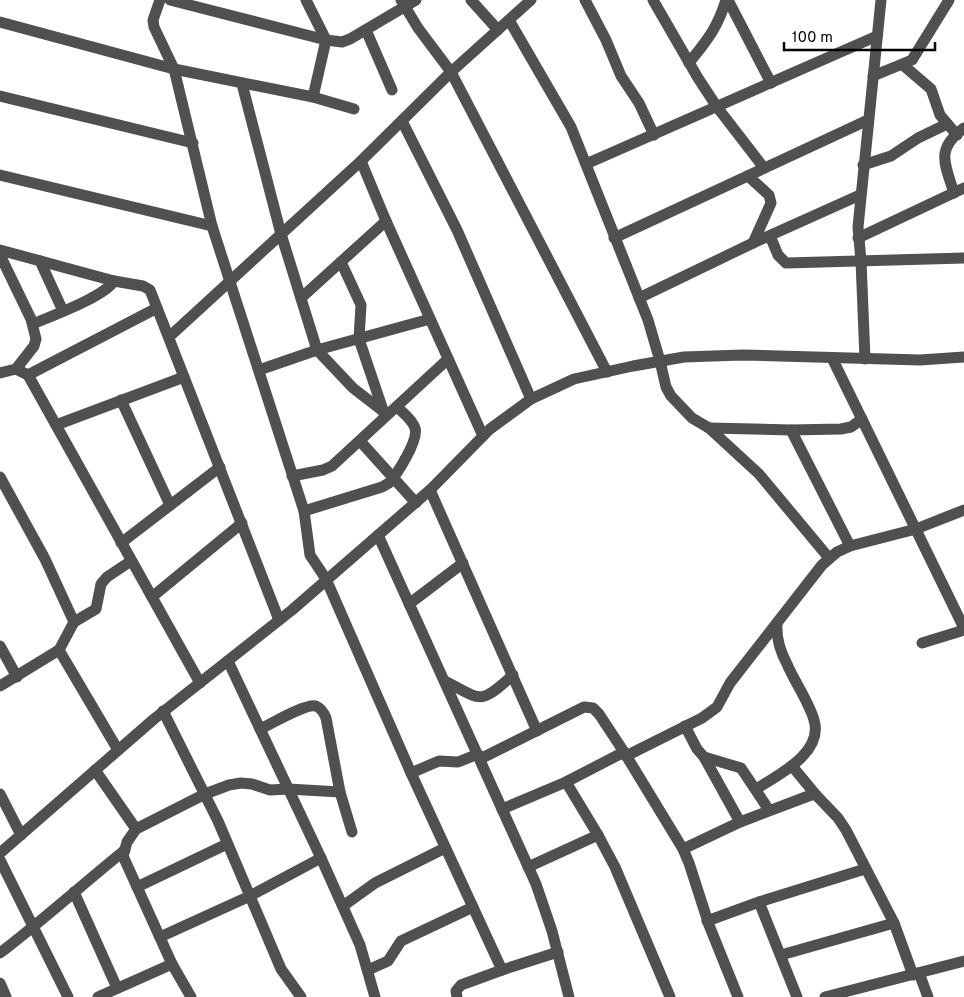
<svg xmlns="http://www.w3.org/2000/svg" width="964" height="997" viewBox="0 0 964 997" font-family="Overpass,sans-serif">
	<rect width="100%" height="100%" fill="#fff"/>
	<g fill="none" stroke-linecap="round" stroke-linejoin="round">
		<g stroke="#505050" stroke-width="11">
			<polyline points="160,0 153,20 154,27 174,69 313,97 354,109"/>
			<polyline points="170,0 326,40 342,42 350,39 416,0"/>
			<polyline points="306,0 326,40 313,97"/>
			<polyline points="401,0 418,28 451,72 607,372"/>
			<polyline points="471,0 498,30"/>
			<polyline points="585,0 606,40 621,76 639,103 654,135"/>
			<polyline points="653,0 698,78 717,107 764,168"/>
			<polyline points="728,0 771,83"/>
			<polyline points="509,20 571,127 648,320 660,361 666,387 671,396 692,418 709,428 759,474 829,558"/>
			<polyline points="0,22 174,69 212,226 304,511 310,555 326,579 411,773 502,970 461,985 456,991 457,997"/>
			<polyline points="366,30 392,90"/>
			<path d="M689,63C707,40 717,29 726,0"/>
			<polyline points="903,65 931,89 940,115 957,135"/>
			<polyline points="873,76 912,60 949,0"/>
			<polyline points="242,84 281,234 317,350 353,388 384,412"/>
			<polyline points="0,96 193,143"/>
			<polyline points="402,121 457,230 531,399"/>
			<polyline points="361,161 386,221 483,436"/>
			<polyline points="586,164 877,36"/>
			<polyline points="863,165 891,156 918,138 947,124"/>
			<polyline points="0,175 212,226"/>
			<polyline points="748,176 769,195 771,203 753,243"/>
			<path d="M954,193C945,164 935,149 964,128"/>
			<polyline points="770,236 778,255 786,263 964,258"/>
			<polyline points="614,238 868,120"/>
			<polyline points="858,238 964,188"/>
			<polyline points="0,250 114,281 143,286 150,290 279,620"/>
			<polyline points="0,255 31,319 36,339 34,346 16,369 0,373"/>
			<polyline points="40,261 63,311"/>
			<polyline points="341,262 361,305 359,339 384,413"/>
			<polyline points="301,298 386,221"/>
			<polyline points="639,298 753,243 860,195"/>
			<path d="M33,324C51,316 104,297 114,281"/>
			<polyline points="169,337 361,161 451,72 531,0"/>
			<polyline points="832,358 964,628 961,631 922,643"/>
			<polyline points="865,359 861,261 858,227 881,0"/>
			<polyline points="16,369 28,375 200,683"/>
			<polyline points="259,370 317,350 430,319"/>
			<polyline points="28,375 157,308"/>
			<polyline points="121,400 170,505"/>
			<polyline points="56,425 184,377"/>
			<polyline points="709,428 791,430 841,429 851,427 862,419"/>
			<polyline points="791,430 850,546 916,529 964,510"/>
			<polyline points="360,441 416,503"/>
			<polyline points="292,476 323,470 332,466 448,359"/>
			<polyline points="0,477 45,559 74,622 59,650 0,686"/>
			<polyline points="430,490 537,731"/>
			<path d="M304,511L382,487L389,483C397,474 419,440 415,428C412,419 403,413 397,407"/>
			<polyline points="378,535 536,884 552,931 569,997"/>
			<polyline points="121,543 220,467"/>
			<polyline points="152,597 242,523"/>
			<polyline points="409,604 463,563"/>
			<polyline points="74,622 96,609 101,584 107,577 131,561"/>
			<polyline points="0,646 17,677"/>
			<polyline points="59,650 118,750"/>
			<polyline points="228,661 321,858 360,945 375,997"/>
			<path d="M445,681C483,701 479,705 513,675"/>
			<polyline points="163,711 218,821 281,969 301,997"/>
			<polyline points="685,726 697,749 704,757 741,768 769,810"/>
			<path d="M260,729C271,724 306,703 316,706C321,708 324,713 326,718L340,792L352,832"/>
			<polyline points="626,756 702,718 717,707 730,683 822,565 837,552 850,546"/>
			<polyline points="704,757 740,822"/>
			<polyline points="480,759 584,707 593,708 599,714 624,752 683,849 689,863 709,925 738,997"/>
			<polyline points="792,766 816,795"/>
			<polyline points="95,770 136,829"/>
			<polyline points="411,773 439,761 458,762 478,754"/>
			<polyline points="566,782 598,835 615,867 670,997"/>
			<path d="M756,789C778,775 824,753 814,720C809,702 794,681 787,664C780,651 776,638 777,623"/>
			<polyline points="0,794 21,835"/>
			<polyline points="502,809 566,782 624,752"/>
			<polyline points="683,849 740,822 811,795 816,795 838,818 846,830 894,923 913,975"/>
			<polyline points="0,853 154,719 292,610 430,490 490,429 531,399 574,379 633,366 684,357 743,355 920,360 964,357"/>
			<polyline points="0,860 68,997"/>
			<polyline points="528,867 598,835"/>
			<polyline points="137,887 227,844"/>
			<polyline points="74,892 117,988"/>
			<polyline points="759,902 797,997"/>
			<polyline points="343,906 375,883 445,848"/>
			<polyline points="707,921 759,902 865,869"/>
			<polyline points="160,937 250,896 321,858"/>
			<path d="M0,953C43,920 83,884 125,850"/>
			<polyline points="781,955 894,923"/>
			<polyline points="368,970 388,961 401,941 473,907"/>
			<polyline points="502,970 558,952"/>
			<polyline points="919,973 928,997"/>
			<polyline points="0,983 6,997"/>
			<polyline points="98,997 172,964"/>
			<polyline points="191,997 172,964 123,856 127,842 136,829 205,794 229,785 241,783 252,784 270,790 288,789 340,792"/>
			<polyline points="825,997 964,961"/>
		</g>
	</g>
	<path d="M784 42v8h151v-8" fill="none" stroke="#000000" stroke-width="2.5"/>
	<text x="792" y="42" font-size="15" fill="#000000" stroke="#ffffff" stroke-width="4" paint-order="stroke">100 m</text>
</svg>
